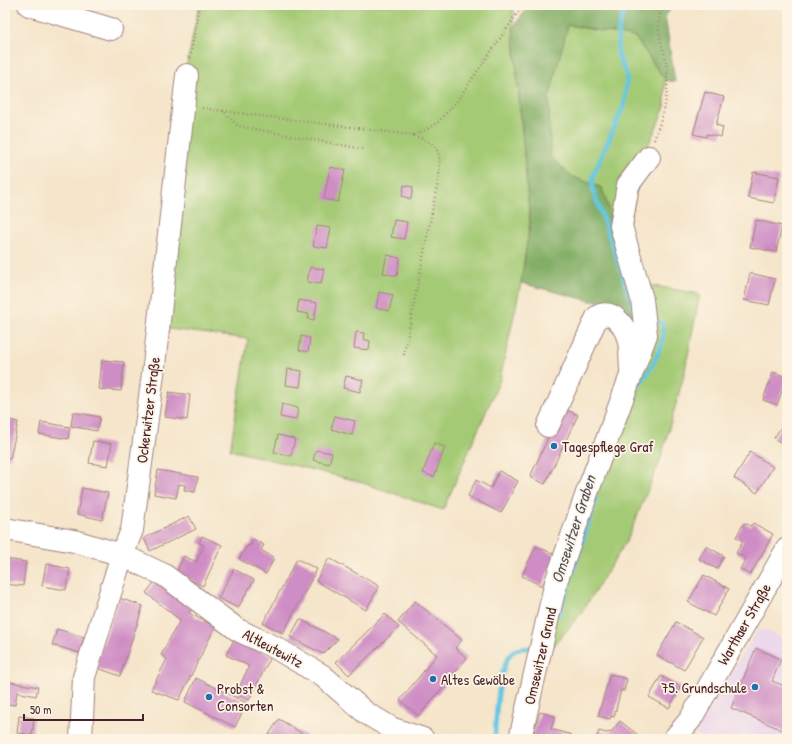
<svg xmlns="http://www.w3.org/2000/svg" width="792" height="744" viewBox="0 0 792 744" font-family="'Patrick Hand',sans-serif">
	<rect width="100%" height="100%" fill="#fcf5e5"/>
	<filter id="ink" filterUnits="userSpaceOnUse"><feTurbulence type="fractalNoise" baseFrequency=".025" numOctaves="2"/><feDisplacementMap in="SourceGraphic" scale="8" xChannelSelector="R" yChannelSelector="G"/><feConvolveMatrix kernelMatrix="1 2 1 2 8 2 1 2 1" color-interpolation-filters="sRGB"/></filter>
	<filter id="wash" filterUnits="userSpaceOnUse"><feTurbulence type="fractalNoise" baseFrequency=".012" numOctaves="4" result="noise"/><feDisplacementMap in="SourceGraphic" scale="16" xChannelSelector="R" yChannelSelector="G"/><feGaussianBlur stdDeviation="0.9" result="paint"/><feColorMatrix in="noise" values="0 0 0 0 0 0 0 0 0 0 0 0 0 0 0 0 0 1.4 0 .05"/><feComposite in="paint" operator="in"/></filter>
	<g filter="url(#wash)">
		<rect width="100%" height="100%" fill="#f5e5ca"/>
		<polygon fill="#e9d1ed" points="758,628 787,640 787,739 706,739 695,734"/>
		<g fill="#a4ca75" stroke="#777450">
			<polygon points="199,5 514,5 513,27 530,223 521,283 500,380 443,510 354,480 230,450 248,339 153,327 176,118"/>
			<polygon points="567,25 635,37 665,80 665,107 647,148 627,229 643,284 700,294 684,375 660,461 627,540 582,612 543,659 581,524 651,331 629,276 602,188 571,176 550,156 549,98"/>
		</g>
		<polygon fill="#83ae66" stroke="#666648" points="530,5 674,5 665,16 675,82 665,80 635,37 568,25 549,98 550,156 571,176 602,188 629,276 651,331 617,302 591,301 521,283 530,223 513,27"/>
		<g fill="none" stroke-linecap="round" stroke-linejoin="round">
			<g stroke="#64c6e2" stroke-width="4.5">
				<polyline points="631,5 623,14 618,31 618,55 627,76 624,105 593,176 593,190 634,308"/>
				<path d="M636,388C648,375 669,342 662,324L656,320H651"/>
				<polyline points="559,615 596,500"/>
				<path d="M495,734C496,715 498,662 514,651C519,647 529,648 535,648"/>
			</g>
		</g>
		<g id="blocks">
			<g fill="#cf8dc5">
				<polygon points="705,92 724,97 716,125 723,127 721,137 707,134 706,137 693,134"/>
				<polygon points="330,167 345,170 338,202 324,199"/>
				<polygon points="753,172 779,177 774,203 748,198"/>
				<polygon points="404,185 413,187 411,199 402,196"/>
				<polygon points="394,220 407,222 404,239 391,237"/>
				<polygon points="756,220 782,226 776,252 750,247"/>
				<polygon points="317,226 331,228 327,248 313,246"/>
				<polygon points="387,255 400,258 397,276 383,273"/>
				<polygon points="310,267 324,269 321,284 307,282"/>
				<polygon points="750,273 775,279 769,305 744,300"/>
				<polygon points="379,292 393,295 389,311 376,308"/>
				<polygon points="299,300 317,303 314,320 308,319 309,314 297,312"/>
				<polygon points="356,332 364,333 363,339 370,341 369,350 354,348"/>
				<polygon points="301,336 310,338 308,352 299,350"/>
				<polygon points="102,360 124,362 121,391 99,389"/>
				<polygon points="288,369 302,371 300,387 286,385"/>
				<polygon points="773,372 787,377 777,405 763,400"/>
				<polygon points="346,376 363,380 360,392 343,388"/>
				<polygon points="169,392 190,395 187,420 165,417"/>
				<polygon points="282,404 298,408 296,420 280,417"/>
				<polygon points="562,408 578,415 545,484 530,477"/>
				<polygon points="73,412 100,417 97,431 71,426"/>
				<polygon points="335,416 355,421 352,435 331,429"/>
				<polygon points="787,418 787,447 774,438"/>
				<polygon points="5,419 18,422 10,459 5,458"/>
				<polygon points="41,422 70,427 68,439 39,434"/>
				<polygon points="278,435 295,439 291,456 274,452"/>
				<polygon points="93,441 112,444 108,466 89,463"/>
				<polygon points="434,443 445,447 434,477 423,473"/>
				<polygon points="316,450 332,453 329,464 313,460"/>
				<polygon points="750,452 773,467 757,493 734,478"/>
				<polygon points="158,470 198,477 195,492 184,490 185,485 179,484 176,498 154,494"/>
				<polygon points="499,471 518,481 501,513 468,496 476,480 491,488"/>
				<polygon points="82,488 108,493 102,520 77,514"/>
				<polygon points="189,516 196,529 150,551 144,538"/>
				<polygon points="744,523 751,526 753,523 773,534 750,575 740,569 746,558 736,553 743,541 736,537"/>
				<polygon points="202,536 222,545 203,586 176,573 184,556 196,562 204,545 199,543"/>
				<polygon points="253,539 264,545 261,550 274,558 266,574 239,559 248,545 250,546"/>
				<polygon points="536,546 556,555 542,586 522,576"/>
				<polygon points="706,546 724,556 717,569 699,559"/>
				<polygon points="329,558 379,586 366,610 316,581"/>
				<polygon points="5,559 26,562 23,586 5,584"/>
				<polygon points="297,559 317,569 283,633 263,623"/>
				<polygon points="46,564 70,569 66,590 42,586"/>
				<polygon points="234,569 254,580 238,608 218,598"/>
				<polygon points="704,575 729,589 714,616 688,602"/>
				<polygon points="156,580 192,609 189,613 215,627 179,700 151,690 167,659 161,655 180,620 146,593"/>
				<polygon points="119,598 143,606 120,676 95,667"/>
				<polygon points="415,601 462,640 455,648 467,658 419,716 400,700 437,655 398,622"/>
				<polygon points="385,614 399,627 349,675 336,662"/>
				<polygon points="300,619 338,639 323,654 290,637"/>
				<polygon points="676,622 703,637 684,670 657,655"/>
				<polygon points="57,629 84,637 80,653 52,645"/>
				<polygon points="235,638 271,656 249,700 236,694 249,666 226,655"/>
				<polygon points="756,648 781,659 772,681 787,687 787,732 731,708"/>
				<polygon points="610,674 627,679 624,691 621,690 614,717 611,716 610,719 598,716"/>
				<polygon points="661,676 681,687 669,708 649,697"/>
				<polygon points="196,678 247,703 235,727 185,702"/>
				<polygon points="5,681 38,687 36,696 17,692 15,705 5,704"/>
				<polygon points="540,712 555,716 551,729 572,735 571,739 532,739"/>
				<polygon points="19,716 34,718 32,735 17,733"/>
				<polygon points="279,719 308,737 307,739 266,739"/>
				<polygon points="620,721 643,739 596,739 599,731 606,733 611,732"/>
			</g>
		</g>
	</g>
	<g filter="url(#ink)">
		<use href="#blocks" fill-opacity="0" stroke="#a0827a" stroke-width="1"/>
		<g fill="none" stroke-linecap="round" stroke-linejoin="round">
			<defs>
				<g id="minor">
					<polyline points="29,5 111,29"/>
					<path d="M548,426L597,317C611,308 624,324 628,338C631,347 630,359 631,369"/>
					<polyline points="5,529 74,541 122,555 164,575 238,630 276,648 323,676 366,713 393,729 423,739"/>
					<polyline points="81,739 84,677 122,555 132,530 153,374 187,75"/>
					<polyline points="520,739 556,582 587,493 646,335 642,299 621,226 628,185 649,157"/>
					<polyline points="674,739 690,720 787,549"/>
				</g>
			</defs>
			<use href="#minor" stroke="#a0827a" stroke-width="24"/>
			<g stroke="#a0827a" stroke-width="2.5" stroke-dasharray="1 3" stroke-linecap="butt">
				<polyline points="190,58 199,5"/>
				<polyline points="202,108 223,111 238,126 363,149"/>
				<path d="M223,111L412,135C437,143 442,150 439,176L404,355"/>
				<polyline points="413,135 426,130 438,122 457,101 523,5"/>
				<path d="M654,140C663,115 669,97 667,70C666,48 650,26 665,5"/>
			</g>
			<use href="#minor" stroke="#fff" stroke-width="22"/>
		</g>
	</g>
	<g fill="#1f6fb2" stroke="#fcf5e5" stroke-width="1.5">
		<circle cx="554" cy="446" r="4"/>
		<circle cx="433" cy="679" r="4"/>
		<circle cx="755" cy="687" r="4"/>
		<circle cx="209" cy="697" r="4"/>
	</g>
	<g text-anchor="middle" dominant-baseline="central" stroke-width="3.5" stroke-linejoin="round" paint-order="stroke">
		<g font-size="15" fill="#4a1f2b" stroke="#fcf5e5">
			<text transform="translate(148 410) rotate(-83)">Ockerwitzer Straße</text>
			<text transform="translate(744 624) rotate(-60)">Warthaer Straße</text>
			<text transform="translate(273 648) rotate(28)">Altleutewitz</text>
			<text transform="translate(540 656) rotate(-77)">Omsewitzer Grund</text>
		</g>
		<g font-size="15" fill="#4a1f2b" stroke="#fcf5e5" text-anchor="start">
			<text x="562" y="446">Tagespflege Graf</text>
			<text x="441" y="679">Altes Gewölbe</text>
			<text x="747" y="687" text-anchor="end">75. Grundschule</text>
			<text x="217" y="688">Probst &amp;<tspan x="217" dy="17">Consorten</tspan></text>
		</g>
		<g font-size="16" font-style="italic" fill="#525162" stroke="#fcf5e5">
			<text transform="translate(573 529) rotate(-72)">Omsewitzer Graben</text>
		</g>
	</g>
	<rect width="792" height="744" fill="none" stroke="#fcf5e5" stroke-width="20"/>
	<path d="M24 714v6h119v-6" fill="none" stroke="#4a1f2b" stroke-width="2"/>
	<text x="30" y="714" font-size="12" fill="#4a1f2b" stroke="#fcf5e5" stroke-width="3" paint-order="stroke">50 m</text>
</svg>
